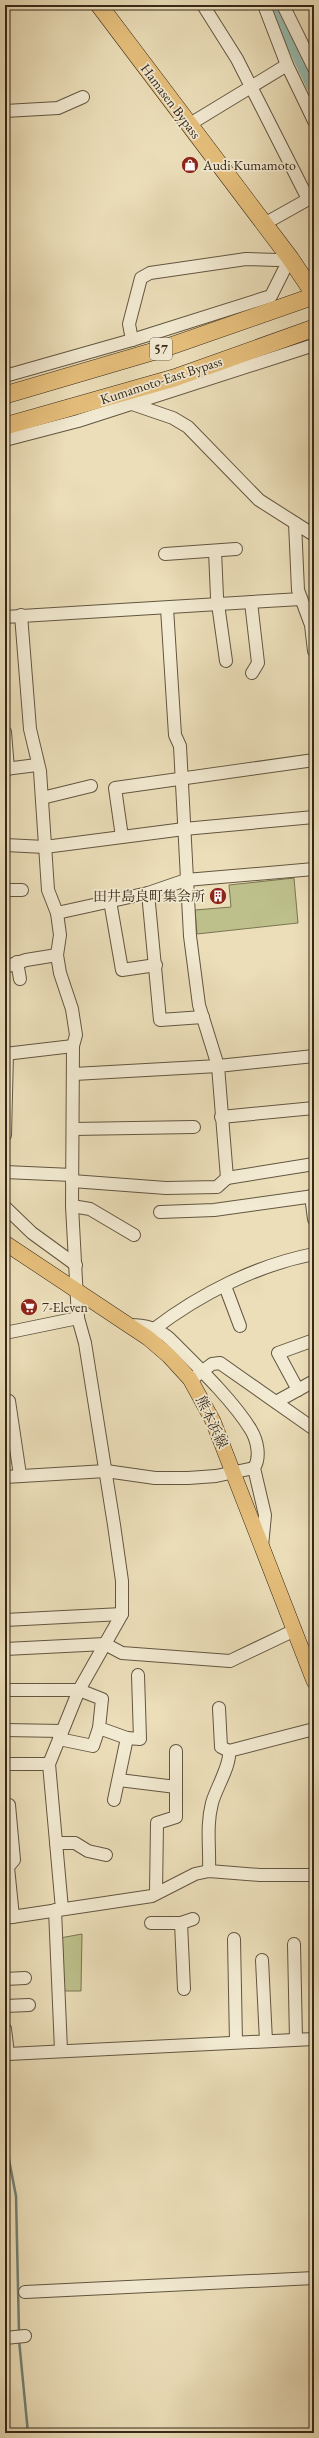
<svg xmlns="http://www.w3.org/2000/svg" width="319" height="2438" viewBox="0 0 319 2438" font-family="'EB Garamond','Noto Serif JP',serif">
	<rect width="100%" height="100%" fill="#ebdeb9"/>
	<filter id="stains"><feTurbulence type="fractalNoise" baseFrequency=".005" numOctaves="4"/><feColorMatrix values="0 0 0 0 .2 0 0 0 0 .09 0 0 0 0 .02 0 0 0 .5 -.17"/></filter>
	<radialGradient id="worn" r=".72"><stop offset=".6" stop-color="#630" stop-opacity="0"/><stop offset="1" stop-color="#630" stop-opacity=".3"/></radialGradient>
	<g fill="#bdc08b" stroke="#7a7452">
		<polygon points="294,878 298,923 197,934 195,910 231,907 229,885"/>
		<polygon points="82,1934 81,1991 63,1991 60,1938"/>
	</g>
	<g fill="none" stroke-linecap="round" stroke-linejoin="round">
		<g stroke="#718173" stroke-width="2.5">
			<polyline points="5,2111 9,2160 16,2196 19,2333"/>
			<polyline points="19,2340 28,2433"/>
		</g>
		<polyline stroke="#98bcb0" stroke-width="16" points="276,5 314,85"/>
		<defs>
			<g id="minor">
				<polyline points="203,5 237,59 308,199"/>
				<polyline points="264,5 287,65 314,121"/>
				<polyline points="283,5 314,68"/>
				<polyline points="5,111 58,108 83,97"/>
				<polyline points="190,124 287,65"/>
				<polyline points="264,224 314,196"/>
				<polyline points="132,340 129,324 141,278 150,273 246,259 278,260 288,255"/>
				<polyline points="5,376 132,340 271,296 290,258"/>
				<polyline points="132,404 173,418 188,427 259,500 314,535"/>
				<polyline points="5,440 78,421 314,345"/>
				<polyline points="295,523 298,590 311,625 314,651"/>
				<polyline points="215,551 217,597 226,661"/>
				<polyline points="165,554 236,549"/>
				<polyline points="251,602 258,663 252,673"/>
				<polyline points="21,615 30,729 40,771 48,890 57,913 60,935 57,955 60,973 72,1009 76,1035 73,1046 72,1206 78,1318 85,1343 114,1525 122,1581 122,1614 79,1690 49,1764 62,1909"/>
				<polyline points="5,617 301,599"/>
				<polyline points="5,732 8,769"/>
				<polyline points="5,769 37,765"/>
				<polyline points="42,798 91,786"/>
				<polyline points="122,837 115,788 314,760"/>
				<polyline points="5,845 45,847 184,829 314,817"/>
				<polyline points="5,890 22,890"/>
				<polyline points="148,893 160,1020 203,1017"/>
				<polyline points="110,901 122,970 156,965"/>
				<polyline points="57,913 148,893 186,880 314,869"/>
				<polyline points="17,962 20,979"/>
				<polyline points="5,967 26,960 57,955"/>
				<polyline points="5,1054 73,1046"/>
				<polyline points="314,1056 218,1066 227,1178 314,1164"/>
				<polyline points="74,1074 218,1066 199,1005 190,936 180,746 175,735 167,608"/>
				<polyline points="221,1117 314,1108"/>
				<polyline points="73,1129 194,1127"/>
				<polyline points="5,1135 7,1053"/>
				<polyline points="5,1172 72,1175"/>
				<polyline points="72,1181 166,1188 217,1187 227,1178"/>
				<polyline points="311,1196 314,1219"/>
				<polyline points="72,1206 90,1209 134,1235"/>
				<polyline points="5,1207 32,1233 76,1265"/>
				<polyline points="160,1212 214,1210 314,1196"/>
				<polyline points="225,1286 240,1326"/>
				<path d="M129,1325C145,1325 158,1328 170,1339C195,1364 233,1400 251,1430C257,1440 261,1457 254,1468L265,1515L262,1546"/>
				<path d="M154,1329C200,1294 257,1265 314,1254"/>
				<polyline points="5,1333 78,1318"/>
				<polyline points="196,1376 212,1364 220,1363 314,1429"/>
				<polyline points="298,1390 278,1353 314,1340"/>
				<polyline points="9,1401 20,1475"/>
				<polyline points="276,1402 314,1381"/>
				<polyline points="5,1477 106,1471 155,1478 188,1478 216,1476 254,1468"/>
				<polyline points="5,1620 122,1614"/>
				<polyline points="5,1649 105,1644 122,1653 230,1661 295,1630"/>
				<polyline points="5,1690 79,1690 102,1699 99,1728 127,1738"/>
				<polyline points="219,1708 221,1747 229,1751"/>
				<polyline points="5,1730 62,1731"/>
				<polyline points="59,1739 93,1746 99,1728"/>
				<polyline points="5,1764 49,1764"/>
				<polyline points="119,1780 176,1787"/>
				<polyline points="114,1800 127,1738 140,1739 138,1675"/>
				<polyline points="9,1805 14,1860 8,1867 13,1917"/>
				<polyline points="56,1843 75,1843 88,1851 106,1855"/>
				<path d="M209,1871C210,1848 206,1826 212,1803C216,1788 231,1765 229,1751L314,1729"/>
				<polyline points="156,1893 157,1823 176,1817 176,1751"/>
				<polyline points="55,1910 61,2050"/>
				<polyline points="5,1918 152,1896 195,1874 209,1871 260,1875 314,1875"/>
				<polyline points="151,1923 181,1923 193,1919"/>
				<polyline points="181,1923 184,1989"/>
				<polyline points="234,1939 236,2042"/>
				<polyline points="294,1944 296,2039"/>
				<polyline points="262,1960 266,2041"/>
				<polyline points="5,1979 25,1978"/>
				<polyline points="5,2006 29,2005"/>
				<polyline points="5,2029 8,2054 314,2039"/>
				<polyline points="25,2292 314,2278"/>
				<polyline points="5,2338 25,2336"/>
			</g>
			<polyline id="major" points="5,1243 148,1338 169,1356 190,1379 213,1421 314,1681"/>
			<g id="highway">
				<polyline points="99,5 290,258 314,294"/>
				<polyline points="5,395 165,348 314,296"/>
				<polyline points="5,426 174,378 314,328"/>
			</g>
		</defs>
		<use href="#minor" stroke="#635640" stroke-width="14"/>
		<use href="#major" stroke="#362818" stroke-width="16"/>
		<use href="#highway" stroke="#362818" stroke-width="18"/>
		<use href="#minor" stroke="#f2ead2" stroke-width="12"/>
		<use href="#major" stroke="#e6bf7c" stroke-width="15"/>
		<use href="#highway" stroke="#e6bf7c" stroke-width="17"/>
	</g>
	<defs>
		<symbol id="shop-disc" viewBox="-11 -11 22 22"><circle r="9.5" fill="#8f2418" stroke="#f2ead2"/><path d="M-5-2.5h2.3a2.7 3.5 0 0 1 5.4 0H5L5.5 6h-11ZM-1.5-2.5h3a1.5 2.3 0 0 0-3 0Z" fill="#fff"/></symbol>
		<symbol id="building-disc" viewBox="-11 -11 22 22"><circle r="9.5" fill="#8f2418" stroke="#f2ead2"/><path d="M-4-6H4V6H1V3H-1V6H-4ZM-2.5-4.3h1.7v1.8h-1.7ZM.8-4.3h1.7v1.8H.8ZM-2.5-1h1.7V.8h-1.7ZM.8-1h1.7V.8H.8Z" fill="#fff"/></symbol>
		<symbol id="supermarket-disc" viewBox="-11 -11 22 22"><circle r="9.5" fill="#8f2418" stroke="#f2ead2"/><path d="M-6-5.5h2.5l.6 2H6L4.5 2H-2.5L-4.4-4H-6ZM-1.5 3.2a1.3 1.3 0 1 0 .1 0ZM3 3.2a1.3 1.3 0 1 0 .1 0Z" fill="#fff"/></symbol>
	</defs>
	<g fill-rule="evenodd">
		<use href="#shop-disc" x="180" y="155" width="20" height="20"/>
		<use href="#building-disc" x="208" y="886" width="20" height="20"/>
		<use href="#supermarket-disc" x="19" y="1297" width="20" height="20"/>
	</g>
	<g text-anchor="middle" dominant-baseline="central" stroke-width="3.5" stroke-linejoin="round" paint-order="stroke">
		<rect fill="#f2ead2" stroke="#6e6250" stroke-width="1" x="150" y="338" width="22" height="22" rx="3"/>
		<g font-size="13" font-weight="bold" fill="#362818">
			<text x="161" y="349">57</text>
		</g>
		<g font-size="14" fill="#362818" stroke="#f2ead2">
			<text transform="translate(171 101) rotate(53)">Hamasen Bypass</text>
			<text transform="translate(161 380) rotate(-18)">Kumamoto-East Bypass</text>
			<text transform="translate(212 1422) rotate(65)">熊本浜線</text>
		</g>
		<g font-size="14" fill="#362818" stroke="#f2ead2" text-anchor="start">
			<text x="203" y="165">Audi Kumamoto</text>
			<text x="205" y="896" text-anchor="end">田井島良町集会所</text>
			<text x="42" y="1307">7-Eleven</text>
		</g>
	</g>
	<rect width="319" height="2438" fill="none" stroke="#ebdeb9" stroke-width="20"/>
	<rect x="6" y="6" width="307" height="2426" fill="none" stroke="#362818" stroke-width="2"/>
	<rect x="10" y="10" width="299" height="2418" fill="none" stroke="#362818"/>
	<rect width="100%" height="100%" filter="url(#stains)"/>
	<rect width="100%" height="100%" fill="url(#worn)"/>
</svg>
